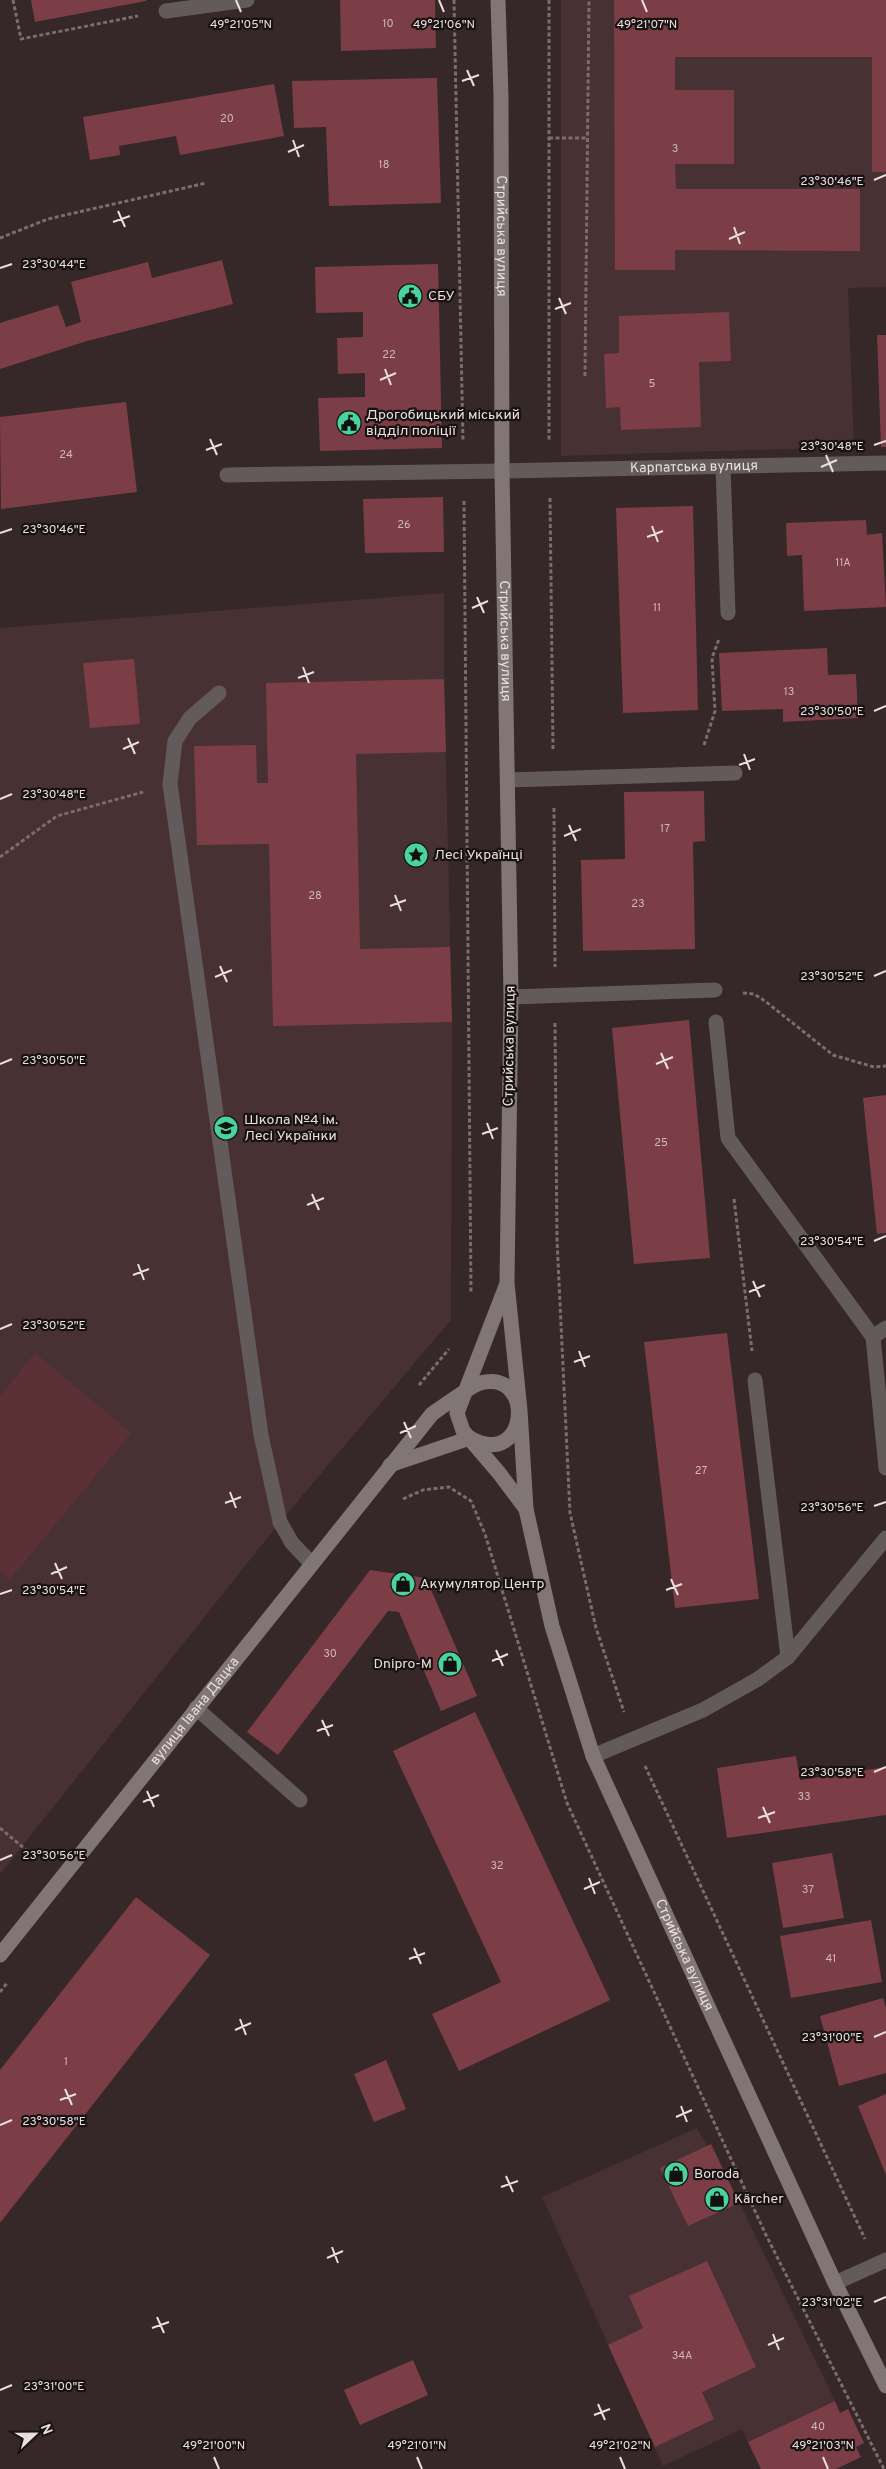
<svg xmlns="http://www.w3.org/2000/svg" width="886" height="2469" viewBox="0 0 886 2469" font-family="Overpass,sans-serif">
	<rect width="100%" height="100%" fill="#362728"/>
	<g fill="#473133">
		<polygon points="561,0 886,0 886,287 848,288 854,447 561,456"/>
		<polygon points="444,593 444,679 452,1022 451,1320 280,1522 0,1874 0,628"/>
		<polygon points="697,2128 707,2146 711,2144 835,2401 748,2442 742,2429 663,2466 542,2197"/>
	</g>
	<polygon fill="#5c3136" points="35,1353 131,1433 10,1579 0,1570 0,1396"/>
	<g fill="#7c3e46">
		<polygon points="31,0 146,0 146,1 35,22"/>
		<polygon points="340,0 435,0 436,48 341,51"/>
		<polygon points="614,0 886,0 886,172 872,172 872,57 675,57 675,90 734,90 734,164 675,164 676,189 860,189 860,251 675,250 675,270 615,270"/>
		<polygon points="435,78 437,78 441,203 329,206 326,127 294,128 292,81"/>
		<polygon points="274,84 284,136 180,155 176,136 119,146 120,155 90,160 83,117"/>
		<polygon points="222,260 233,304 87,341 0,369 0,323 58,305 66,327 81,322 71,282 148,262 152,278"/>
		<polygon points="438,264 442,448 320,451 318,398 365,397 365,373 338,374 337,338 363,337 363,312 316,313 315,267"/>
		<polygon points="729,312 731,361 699,362 701,427 621,430 620,407 606,408 604,354 619,353 619,316"/>
		<polygon points="877,335 886,335 886,447 881,447"/>
		<polygon points="126,402 137,492 1,509 0,417"/>
		<polygon points="443,497 444,552 365,553 363,499"/>
		<polygon points="693,506 698,710 623,713 616,508"/>
		<polygon points="866,520 867,535 882,533 886,607 804,611 802,555 787,556 786,523"/>
		<polygon points="827,648 828,675 856,674 858,718 783,722 783,709 722,711 719,653"/>
		<polygon points="134,659 140,724 90,728 83,663"/>
		<polygon points="444,679 446,752 356,754 360,949 450,947 452,1022 273,1026 269,844 197,845 194,746 256,745 257,783 268,783 266,683"/>
		<polygon points="704,791 705,841 693,842 695,949 583,951 581,860 625,859 624,792"/>
		<polygon points="689,1020 710,1258 634,1264 612,1028"/>
		<polygon points="886,1095 886,1233 877,1234 863,1098"/>
		<polygon points="727,1333 759,1599 675,1608 644,1342"/>
		<polygon points="370,1570 426,1578 477,1696 441,1711 399,1612 388,1611 278,1755 247,1732"/>
		<polygon points="475,1712 610,2000 459,2071 432,2014 501,1982 393,1751"/>
		<polygon points="796,1756 800,1780 886,1767 886,1815 727,1838 717,1768"/>
		<polygon points="832,1853 844,1918 783,1928 772,1863"/>
		<polygon points="136,1897 210,1955 0,2223 0,2070"/>
		<polygon points="871,1920 882,1982 791,1998 780,1936"/>
		<polygon points="883,1998 886,2008 886,2073 839,2086 820,2016"/>
		<polygon points="386,2060 406,2109 374,2122 354,2074"/>
		<polygon points="886,2094 886,2175 858,2106"/>
		<polygon points="711,2144 739,2203 688,2226 660,2168"/>
		<polygon points="707,2261 756,2367 702,2392 714,2419 655,2447 608,2345 643,2328 629,2296"/>
		<polygon points="413,2360 428,2395 360,2425 344,2390"/>
		<polygon points="835,2401 840,2413 848,2409 864,2443 856,2447 861,2457 836,2469 761,2469 748,2442"/>
	</g>
	<g fill="none" stroke-linecap="round" stroke-linejoin="round">
		<g stroke="#7a6d6d" stroke-width="3" stroke-dasharray="4 2.5" stroke-linecap="butt">
			<polyline points="13,0 21,39 138,16"/>
			<polyline points="454,0 463,442"/>
			<polyline points="549,0 549,442"/>
			<polyline points="549,138 586,138"/>
			<polyline points="0,238 48,219 206,183"/>
			<polyline points="585,376 589,0"/>
			<polyline points="550,498 553,749"/>
			<polyline points="464,501 471,1292"/>
			<polyline points="704,745 715,711 712,658 719,639"/>
			<polyline points="554,808 555,967"/>
			<polyline points="0,857 57,816 143,792"/>
			<polyline points="743,993 754,994 765,1001 833,1055 874,1067 886,1066"/>
			<polyline points="555,1023 557,1240 570,1513 596,1628 624,1712"/>
			<polyline points="734,1199 752,1351"/>
			<polyline points="419,1385 449,1349"/>
			<polyline points="403,1499 423,1490 449,1487 471,1501 485,1534 567,1803 766,2235 884,2469"/>
			<polyline points="645,1766 865,2239"/>
			<polyline points="0,1828 37,1859"/>
			<polyline points="0,1992 7,1983"/>
		</g>
		<g stroke="#635b5b" stroke-width="15">
			<polyline points="166,11 247,0"/>
			<polyline points="723,466 728,613"/>
			<polyline points="227,475 502,471"/>
			<polyline points="219,693 190,718 175,741 170,784 261,1435 280,1522 292,1543 312,1564"/>
			<polyline points="508,780 735,773"/>
			<polyline points="511,997 715,990"/>
			<polyline points="716,1022 728,1138 873,1337"/>
			<polyline points="886,1328 873,1337 886,1468"/>
			<polyline points="755,1380 788,1657"/>
			<polyline points="196,1708 300,1800"/>
			<polyline points="593,1756 703,1710 758,1679 788,1657 886,1538"/>
		</g>
		<g stroke="#635b5b" stroke-width="15">
			<path id="s1" d="M502,471L886,463"/>
			<polyline points="835,2283 886,2260"/>
		</g>
		<g stroke="#827576" stroke-width="15">
			<path id="s2" d="M498,0L501,96L502,471L511,997L507,1283L520,1410L526,1509L552,1626L593,1756L835,2283L886,2386"/>
			<polyline points="506,1286 457,1413 463,1431 499,1473 526,1509"/>
			<polyline points="390,1465 470,1438"/>
			<path id="s3" d="M0,1955L432,1414C442,1407 471,1386 480,1383C536,1368 529,1471 470,1438"/>
		</g>
	</g>
	<path fill="none" stroke="#e9dfdf" stroke-width="2" d="M236,0L241,12M439,0L444,12M642,0L647,12M467,70L474,86M462,81L479,75M293,140L299,157M288,152L304,145M874,180L886,175M118,211L125,227M113,222L130,216M734,227L740,244M729,239L745,232M0,268L12,264M559,298L566,314M555,309L571,303M385,369L391,385M380,380L396,373M210,439L217,455M874,445L886,441M206,450L222,444M826,455L833,472M821,467L837,460M652,526L658,542M0,533L12,529M647,537L663,531M477,597L484,613M472,608L488,601M303,667L309,683M298,678L314,672M874,711L886,706M128,738L135,754M123,749L139,742M744,754L750,770M739,765L755,759M0,799L12,794M569,825L576,841M564,836L581,829M395,895L401,911M390,906L406,900M220,966L227,982M874,976L886,971M215,977L232,970M661,1053L668,1069M0,1064L12,1059M656,1064L673,1057M487,1123L493,1139M482,1134L498,1128M312,1194L319,1210M307,1205L324,1198M874,1241L886,1236M138,1264L144,1280M133,1275L149,1269M753,1281L760,1297M749,1292L765,1285M0,1329L12,1324M579,1351L585,1367M574,1362L590,1356M404,1422L411,1438M400,1433L416,1426M230,1492L236,1508M225,1503L241,1497M874,1506L886,1502M55,1563L62,1579M51,1574L67,1567M671,1579L678,1595M666,1590L682,1584M0,1594L12,1590M496,1650L503,1666M492,1661L508,1654M322,1720L329,1736M317,1731L333,1725M874,1772L886,1767M147,1791L154,1807M143,1802L159,1795M763,1807L770,1823M758,1818L775,1812M0,1860L12,1855M589,1878L595,1894M584,1889L600,1882M414,1948L421,1964M409,1959L425,1953M240,2019L246,2035M235,2030L251,2023M874,2037L886,2032M65,2089L72,2105M60,2100L76,2094M681,2106L687,2122M676,2117L692,2110M0,2125L12,2120M506,2176L513,2192M501,2187L518,2181M332,2247L338,2263M327,2258L343,2251M874,2302L886,2297M157,2317L164,2333M152,2328L169,2322M773,2334L779,2350M768,2345L784,2338M0,2390L12,2385M598,2404L605,2420M594,2415L610,2409M214,2457L219,2469M417,2457L422,2469M620,2457L625,2469M823,2457L828,2469"/>
	<defs>
		<symbol id="civic-disc" viewBox="-11 -11 22 22"><circle r="9.5" fill="#48d49d" stroke="#191212"/><path d="M-.6-6.5H3V-4.5H.6V-3L4-1V1h2V6H-6V1h2V-1L-.6-3ZM-1.2 2.5V6h2.4V2.5Z" fill="#111"/></symbol>
		<symbol id="sight-disc" viewBox="-11 -11 22 22"><circle r="9.5" fill="#48d49d" stroke="#191212"/><path d="M0-6L1.8-2.2L6-1.7L2.9 1.2L3.7 5.4L0 3.3L-3.7 5.4L-2.9 1.2L-6-1.7L-1.8-2.2Z" fill="#111"/></symbol>
		<symbol id="school-disc" viewBox="-11 -11 22 22"><circle r="9.5" fill="#48d49d" stroke="#191212"/><path d="M0-5L7-2L0 1L-7-2ZM-4 1L0 2.5L4 1V4Q0 6-4 4Z" fill="#111"/></symbol>
		<symbol id="shop-disc" viewBox="-11 -11 22 22"><circle r="9.5" fill="#48d49d" stroke="#191212"/><path d="M-5-2.5h2.3a2.7 3.5 0 0 1 5.4 0H5L5.5 6h-11ZM-1.5-2.5h3a1.5 2.3 0 0 0-3 0Z" fill="#111"/></symbol>
	</defs>
	<g fill-rule="evenodd">
		<use href="#civic-disc" x="396" y="282" width="28" height="28"/>
		<use href="#civic-disc" x="335" y="409" width="28" height="28"/>
		<use href="#sight-disc" x="402" y="841" width="28" height="28"/>
		<use href="#school-disc" x="212" y="1114" width="28" height="28"/>
		<use href="#shop-disc" x="389" y="1570" width="28" height="28"/>
		<use href="#shop-disc" x="436" y="1650" width="28" height="28"/>
		<use href="#shop-disc" x="662" y="2160" width="28" height="28"/>
		<use href="#shop-disc" x="703" y="2185" width="28" height="28"/>
	</g>
	<g text-anchor="middle" dominant-baseline="central" stroke-width="4.5" stroke-linejoin="round" paint-order="stroke">
		<g font-size="11" fill="#ceb7b9">
			<text x="388" y="24">10</text>
			<text x="227" y="119">20</text>
			<text x="675" y="149">3</text>
			<text x="384" y="165">18</text>
			<text x="389" y="355">22</text>
			<text x="652" y="384">5</text>
			<text x="66" y="455">24</text>
			<text x="404" y="525">26</text>
			<text x="843" y="563">11А</text>
			<text x="657" y="608">11</text>
			<text x="789" y="692">13</text>
			<text x="665" y="829">17</text>
			<text x="315" y="896">28</text>
			<text x="638" y="904">23</text>
			<text x="661" y="1143">25</text>
			<text x="701" y="1471">27</text>
			<text x="330" y="1654">30</text>
			<text x="804" y="1797">33</text>
			<text x="497" y="1866">32</text>
			<text x="808" y="1890">37</text>
			<text x="831" y="1959">41</text>
			<text x="66" y="2062">1</text>
			<text x="682" y="2356">34А</text>
			<text x="818" y="2427">40</text>
		</g>
		<g font-size="14" fill="#e9dfdf" stroke="#191212">
			<text stroke="none"><textPath href="#s2" startOffset="236">Стрийська вулиця</textPath></text>
			<text stroke="none"><textPath href="#s1" startOffset="192">Карпатська вулиця</textPath></text>
			<text stroke="none"><textPath href="#s2" startOffset="641">Стрийська вулиця</textPath></text>
			<text transform="translate(510 1046) rotate(-89)">Стрийська вулиця</text>
			<text stroke="none"><textPath href="#s3" startOffset="312">вулиця Івана Дацка</textPath></text>
			<text stroke="none"><textPath href="#s2" startOffset="1985">Стрийська вулиця</textPath></text>
		</g>
		<g font-size="14" fill="#e9dfdf" stroke="#191212" text-anchor="start">
			<text x="428" y="296">СБУ</text>
			<text x="366" y="415">Дрогобицький міський<tspan x="366" dy="16">відділ поліції</tspan></text>
			<text x="434" y="855">Лесі Українці</text>
			<text x="244" y="1120">Школа №4 ім.<tspan x="244" dy="16">Лесі Українки</tspan></text>
			<text x="420" y="1584">Акумулятор Центр</text>
			<text x="432" y="1664" text-anchor="end">Dnipro-M</text>
			<text x="694" y="2174">Boroda</text>
			<text x="734" y="2199">Kärcher</text>
		</g>
	</g>
	<g font-size="12" text-anchor="middle" fill="#e9dfdf" stroke="#191212" stroke-width="4.5" stroke-linejoin="round" paint-order="stroke">
		<text x="241" y="28">49°21'05"N</text>
		<text x="444" y="28">49°21'06"N</text>
		<text x="647" y="28">49°21'07"N</text>
		<text x="832" y="185">23°30'46"E</text>
		<text x="54" y="268">23°30'44"E</text>
		<text x="832" y="450">23°30'48"E</text>
		<text x="54" y="533">23°30'46"E</text>
		<text x="832" y="715">23°30'50"E</text>
		<text x="54" y="798">23°30'48"E</text>
		<text x="832" y="980">23°30'52"E</text>
		<text x="54" y="1064">23°30'50"E</text>
		<text x="832" y="1245">23°30'54"E</text>
		<text x="54" y="1329">23°30'52"E</text>
		<text x="832" y="1511">23°30'56"E</text>
		<text x="54" y="1594">23°30'54"E</text>
		<text x="832" y="1776">23°30'58"E</text>
		<text x="54" y="1859">23°30'56"E</text>
		<text x="832" y="2041">23°31'00"E</text>
		<text x="54" y="2125">23°30'58"E</text>
		<text x="832" y="2306">23°31'02"E</text>
		<text x="54" y="2390">23°31'00"E</text>
		<text x="214" y="2449">49°21'00"N</text>
		<text x="417" y="2449">49°21'01"N</text>
		<text x="620" y="2449">49°21'02"N</text>
		<text x="823" y="2449">49°21'03"N</text>
	</g>
	<g transform="translate(35 2434) rotate(68)" stroke="#191212" stroke-width="4" paint-order="stroke">
	<path d="M0-4L9 19L0 12L-9 19Z" fill="#e9dfdf"/>
	<text y="-8" font-size="14" font-weight="bold" text-anchor="middle" fill="#e9dfdf">N</text>
	</g>
</svg>
